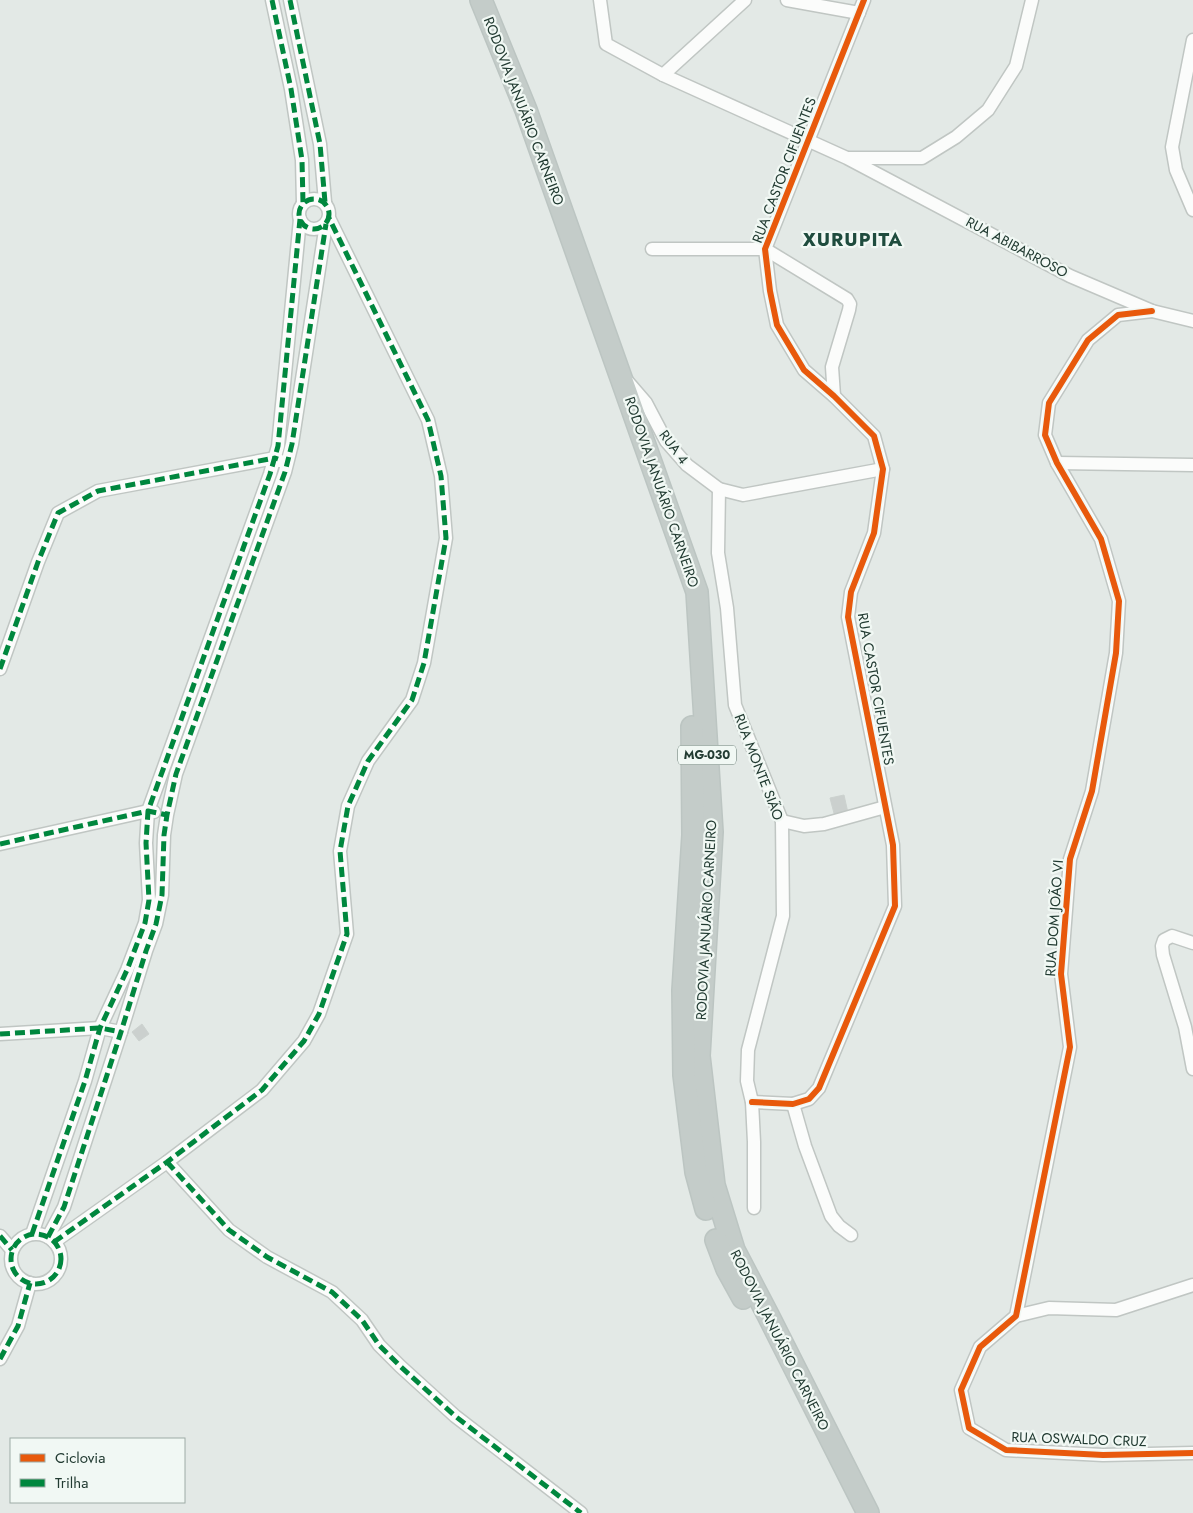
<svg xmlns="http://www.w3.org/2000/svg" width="1193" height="1513" viewBox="0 0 1193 1513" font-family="Jost,sans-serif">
	<rect width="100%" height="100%" fill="#e3e9e6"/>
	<g fill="#cbd0ce" stroke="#ccd2cf">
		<polygon points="844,795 848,813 835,817 830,798"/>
		<polygon points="142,1024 149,1034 139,1041 132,1032"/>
	</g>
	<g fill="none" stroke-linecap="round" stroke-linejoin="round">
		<defs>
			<g id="minor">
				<polyline points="272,0 291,89 302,160 303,203"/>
				<polyline points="290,0 320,144 325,202"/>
				<polyline points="600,0 606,44 663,75 847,158 1070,276 1152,311 1193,321"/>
				<polyline points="787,0 859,13"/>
				<polyline points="1193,40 1172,147 1176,170 1193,210"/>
				<polyline points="663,75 745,0"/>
				<polyline points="849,158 922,158 956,137 988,110 1016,66 1032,0"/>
				<circle cx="314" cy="214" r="15"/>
				<polyline points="652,249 765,249 847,299 850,304 849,310 832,367 834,396"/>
				<polyline points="1152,311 1118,315 1088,340 1049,403 1045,435 1057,463 1101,539 1119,601 1116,653 1092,791 1070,859 1061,974 1070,1047 1016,1316 980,1347 961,1390 969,1428 1006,1450 1103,1455 1193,1453"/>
				<polyline points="627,381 646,403 666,441 687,465 719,489 743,495 883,469"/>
				<polyline points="1057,463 1193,465"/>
				<polyline points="719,489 718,553 727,608 735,705 782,821 783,916 748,1050 747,1081 752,1102 754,1142 754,1208"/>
				<polyline points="0,669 38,562 58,513 98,491 275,458 280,461"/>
				<polyline points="782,821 804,826 824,824 885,807"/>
				<polyline points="0,844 148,811 154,812"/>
				<polyline points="1193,943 1172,936 1164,940 1162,946 1163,955 1185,1027 1193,1069"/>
				<polyline points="0,1034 100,1028 121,1032"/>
				<polyline points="752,1102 793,1104 809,1099 819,1088 895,906 893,845 848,617 851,592 874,533 883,469 874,436 834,396 804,370 777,325 770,291 765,249 864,0"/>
				<polyline points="793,1104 805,1146 831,1216 839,1226 851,1235"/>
				<polyline points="167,1162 229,1230 267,1257 332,1292 362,1320 379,1345 400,1366 455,1416 581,1513"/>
				<polyline points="32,1234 85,1081 100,1028 127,970 145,923 149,900 146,843 148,811 270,474 278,446 300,219"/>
				<circle cx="36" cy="1259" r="25"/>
				<polyline points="0,1236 12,1250"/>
				<polyline points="48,1237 64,1207 121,1032 146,951 156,924 162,895 164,835 167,815 176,774 285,472 292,444 326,224"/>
				<polyline points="54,1242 167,1162 262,1090 304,1041 319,1014 347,934 340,851 348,806 368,761 412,700 424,663 446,538 441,476 428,420 329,218"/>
				<polyline points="1016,1316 1049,1308 1116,1310 1193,1285"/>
				<polyline points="0,1359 18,1326 30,1283"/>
			</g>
			<g id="trunk">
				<polyline points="481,0 526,110 697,592 712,832 699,1056 714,1185 734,1250 768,1315 868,1513"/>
				<polyline points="692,727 693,835 683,990 684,1075 696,1172 706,1209"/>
				<polyline points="716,1240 727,1269 743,1298"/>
			</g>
		</defs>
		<use href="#minor" stroke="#c0c6c3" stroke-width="15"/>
		<use href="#trunk" stroke="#bcc5c2" stroke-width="24"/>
		<use href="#minor" stroke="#fbfcfb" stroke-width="12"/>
		<use href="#trunk" stroke="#c4ccc9" stroke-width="21"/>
		<g stroke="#00873e" stroke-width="5" stroke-dasharray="10 5" stroke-linecap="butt">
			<polyline points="272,0 291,89 302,160 303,203"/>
			<polyline points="290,0 320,144 325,202"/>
			<circle cx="314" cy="214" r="15"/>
			<polyline points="0,669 38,562 58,513 98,491 275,458 278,459"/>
			<polyline points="0,844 148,811 167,815"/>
			<polyline points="0,1034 100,1028 121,1032"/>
			<polyline points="167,1162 229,1230 267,1257 332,1292 362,1320 379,1345 400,1366 455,1416 581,1513"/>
			<polyline points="32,1234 85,1081 100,1028 127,970 145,923 149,900 146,843 148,811 270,474 278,446 300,219"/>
			<circle cx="36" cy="1259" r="25"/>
			<polyline points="0,1236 12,1250"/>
			<polyline points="48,1237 64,1207 121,1032 146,951 156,924 162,895 164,835 167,815 176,774 285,472 292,444 326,224"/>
			<polyline points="54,1242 167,1162 262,1090 304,1041 319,1014 347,934 340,851 348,806 368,761 412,700 424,663 446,538 441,476 428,420 329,218"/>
			<polyline points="0,1359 18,1326 30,1283"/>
		</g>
		<defs>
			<g id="cycleway">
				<polyline points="1152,311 1118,315 1088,340 1049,403 1045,435 1057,463 1101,539 1119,601 1116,653 1092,791 1070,859 1061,974 1070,1047 1016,1316 980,1347 961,1390 969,1428 1006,1450 1103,1455 1193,1453"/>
				<polyline points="752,1102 793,1104 809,1099 819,1088 895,906 893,845 848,617 851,592 874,533 883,469 874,436 834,396 804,370 777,325 770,291 765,249 864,0"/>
			</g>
		</defs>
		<use href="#cycleway" stroke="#f1f8f4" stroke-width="9"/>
		<use href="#cycleway" stroke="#e8590c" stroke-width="6"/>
	</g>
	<g text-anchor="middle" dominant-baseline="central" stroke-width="4.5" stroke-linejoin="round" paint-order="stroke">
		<rect fill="#f1f8f4" stroke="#60746c" stroke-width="1" x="678" y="745.5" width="58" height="19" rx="4"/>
		<g font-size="12" font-weight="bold" fill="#223b32">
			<text x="707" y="755">MG-030</text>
		</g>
		<g font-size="14" fill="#223b32" stroke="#f1f8f4">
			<text transform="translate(524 111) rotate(69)">RODOVIA JANUÁRIO CARNEIRO</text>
			<text transform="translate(784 170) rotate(-69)">RUA CASTOR CIFUENTES</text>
			<text transform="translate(1017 247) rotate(28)">RUA ABIBARROSO</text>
			<text transform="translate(674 447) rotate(53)">RUA 4</text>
			<text transform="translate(662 492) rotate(71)">RODOVIA JANUÁRIO CARNEIRO</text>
			<text transform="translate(876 689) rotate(80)">RUA CASTOR CIFUENTES</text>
			<text transform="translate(759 767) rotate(69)">RUA MONTE SIÃO</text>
			<text transform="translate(1054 918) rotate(-86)">RUA DOM JOÃO VI</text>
			<text transform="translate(706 920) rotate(-87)">RODOVIA JANUÁRIO CARNEIRO</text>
			<text transform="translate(780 1340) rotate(63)">RODOVIA JANUÁRIO CARNEIRO</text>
			<text transform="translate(1079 1439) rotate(2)">RUA OSWALDO CRUZ</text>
		</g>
		<g font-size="19" font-weight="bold" letter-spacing="1" fill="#1f4c3e" stroke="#f1f8f4">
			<text x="853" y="239">XURUPITA</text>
		</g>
	</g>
	<rect x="10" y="1438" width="175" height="65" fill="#f1f8f4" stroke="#9eaca6"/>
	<rect x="20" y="1454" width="25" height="8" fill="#e8590c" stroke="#9eaca6"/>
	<text x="55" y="1463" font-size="15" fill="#223b32">Ciclovia</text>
	<rect x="20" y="1479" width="25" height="8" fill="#00873e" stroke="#9eaca6"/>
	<text x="55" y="1488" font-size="15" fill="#223b32">Trilha</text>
</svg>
